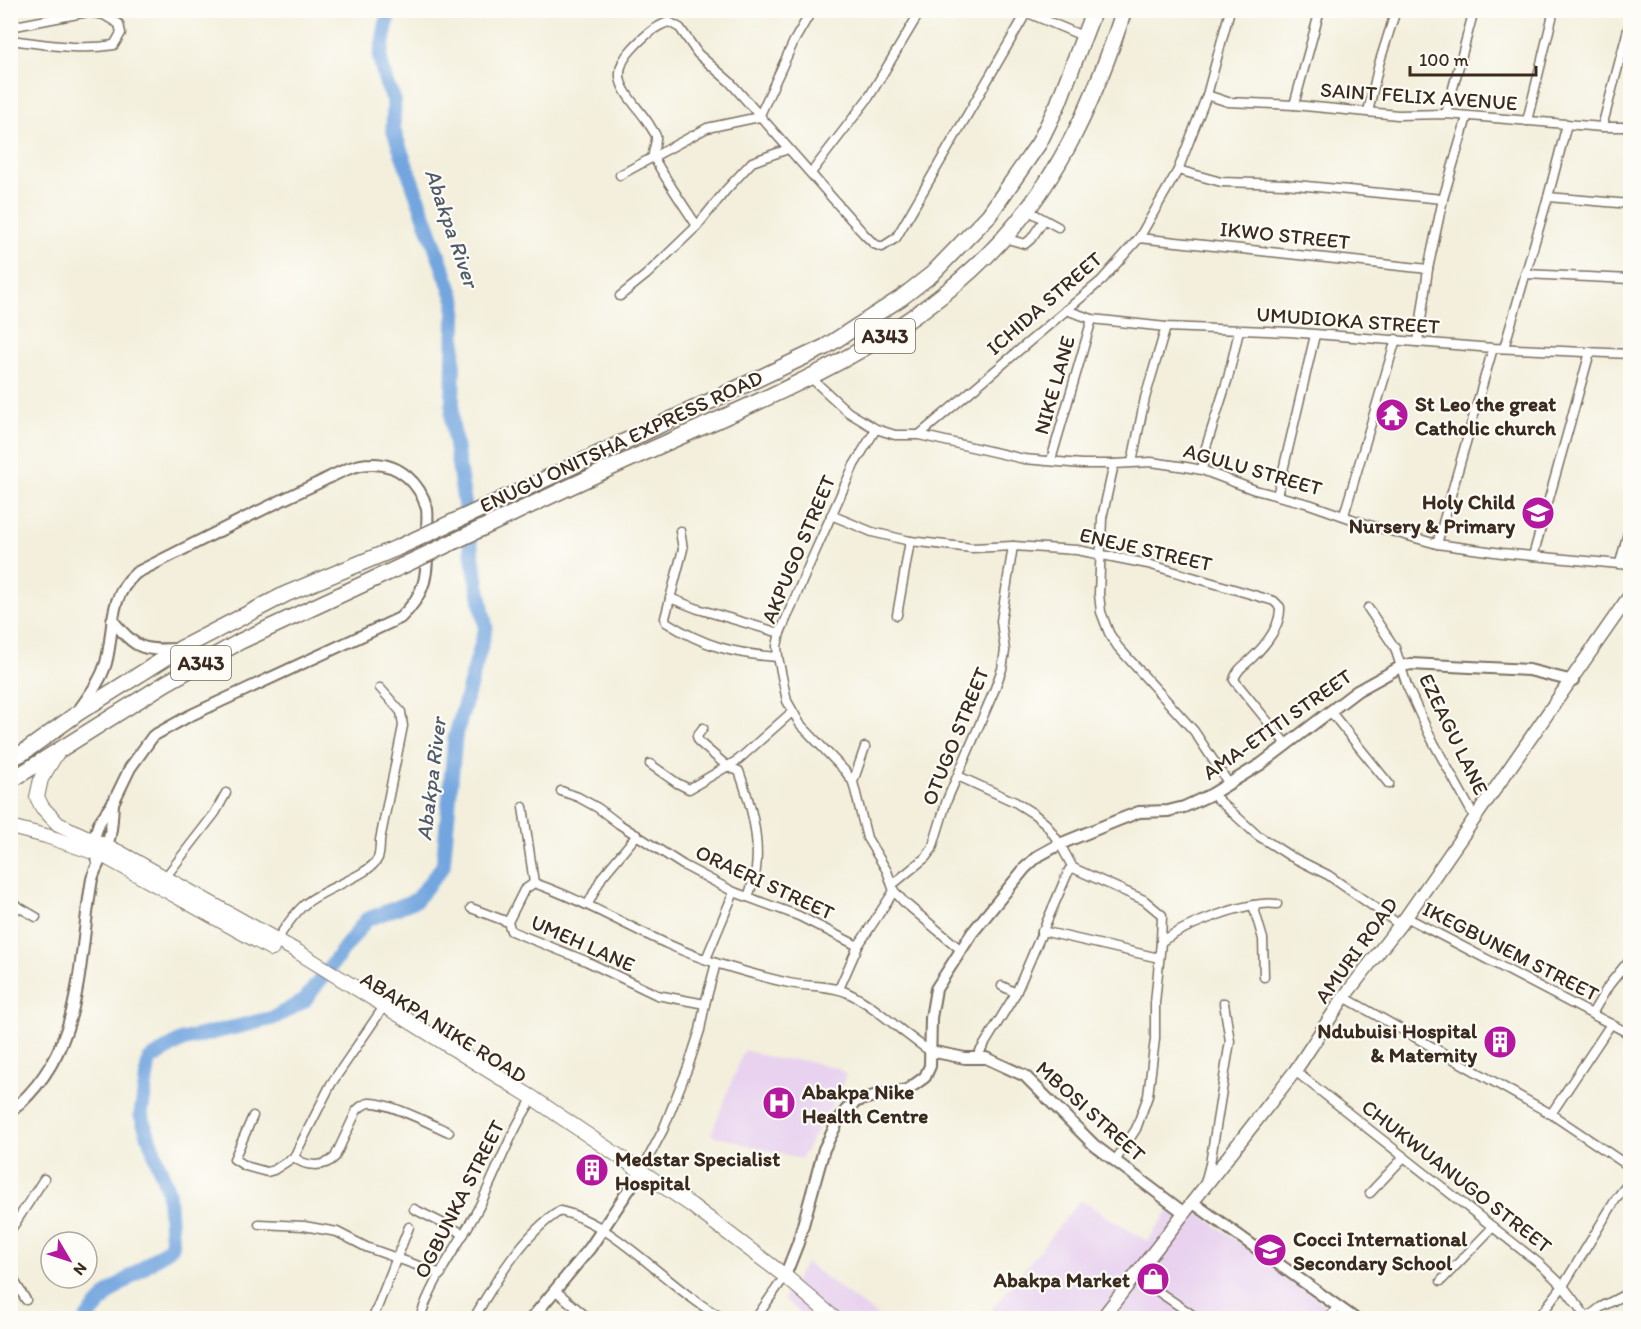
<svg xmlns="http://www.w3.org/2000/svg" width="1641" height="1329" viewBox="0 0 1641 1329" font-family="Itim,sans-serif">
	<rect width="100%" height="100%" fill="#fdfcf7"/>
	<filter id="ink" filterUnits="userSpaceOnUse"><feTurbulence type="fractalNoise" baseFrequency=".0167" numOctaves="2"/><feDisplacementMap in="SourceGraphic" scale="12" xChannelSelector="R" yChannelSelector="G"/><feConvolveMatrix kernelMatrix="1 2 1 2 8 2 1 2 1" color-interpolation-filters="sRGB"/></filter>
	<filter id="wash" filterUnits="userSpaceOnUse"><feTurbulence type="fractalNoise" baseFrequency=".008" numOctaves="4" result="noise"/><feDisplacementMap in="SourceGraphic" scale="24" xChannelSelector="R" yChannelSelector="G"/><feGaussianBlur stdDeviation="1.35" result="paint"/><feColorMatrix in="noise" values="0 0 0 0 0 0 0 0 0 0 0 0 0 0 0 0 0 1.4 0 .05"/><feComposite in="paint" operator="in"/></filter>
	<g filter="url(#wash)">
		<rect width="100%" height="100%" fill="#f3efdc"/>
		<g fill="#e8d2ef">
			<polygon points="744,1050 776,1059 801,1060 838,1068 846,1075 837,1096 801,1159 711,1135"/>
			<polygon points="1178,1198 1344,1318 985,1318 1080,1200 1147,1241"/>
			<polygon points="806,1263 880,1318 807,1318 783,1299"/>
		</g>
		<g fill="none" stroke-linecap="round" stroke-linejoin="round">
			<polyline stroke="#73a6df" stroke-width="15" points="87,1318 110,1292 172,1246 168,1191 141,1115 149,1060 182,1040 273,1018 304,1001 366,920 416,900 443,866 455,738 486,628 473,560 452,422 455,301 393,129 394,100 386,83 380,58 389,10"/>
		</g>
	</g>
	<g filter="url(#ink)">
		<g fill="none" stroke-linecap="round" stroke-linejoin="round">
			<defs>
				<g id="minor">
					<polyline points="1021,10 1085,37"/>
					<path d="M10,27L88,12L104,15L119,24L121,33L114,45C79,51 45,44 10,40"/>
					<polyline points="1207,95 1228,102 1294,105 1398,115 1446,114 1602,127 1630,127"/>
					<polyline points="1294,105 1320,10"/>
					<polyline points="1368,112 1379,64 1396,10"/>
					<polyline points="1446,114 1474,10"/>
					<polyline points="759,117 794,41 812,10"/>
					<polyline points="1527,121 1554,10"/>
					<polyline points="1567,124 1548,197 1630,204"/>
					<polyline points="1602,127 1630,22"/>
					<polyline points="1178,170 1221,182 1285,184 1443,199"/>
					<polyline points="811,173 869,97 921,10"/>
					<polyline points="620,175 707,128 759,117"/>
					<polyline points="1027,210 1058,227"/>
					<path d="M697,226C690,215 654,162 653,155C653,149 657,142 656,136C655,133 651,128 649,124C633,99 603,79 632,49C641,39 655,26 669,22L680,28L698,54L730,82L864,234L874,244L882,247L896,238L1028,10"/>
					<polyline points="1004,238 1025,244 1031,239 1044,220"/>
					<polyline points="1139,238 1428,269"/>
					<polyline points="1525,274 1630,279"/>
					<polyline points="620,296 646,275 697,226 726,190 752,162 788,149"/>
					<polyline points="1066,310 1092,319 1166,327 1289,332 1493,348 1630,354"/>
					<polyline points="1418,342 1428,269 1443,199 1467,117"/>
					<polyline points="1504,348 1548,197"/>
					<polyline points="810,377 848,412 876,429 895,435 919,435 1024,459 1082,464 1114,464 1151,462 1186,467 1202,470 1255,490 1309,504 1369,525 1437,544 1502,553 1630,565"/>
					<polyline points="876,429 854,465 810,563 780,633 777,646 778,657 787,701 800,724 845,771 853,782 867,838 887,871 894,891 904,902 961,950"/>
					<polyline points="919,435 1102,280 1139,238 1178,170 1207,95 1230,10"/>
					<polyline points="1051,460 1092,319"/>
					<polyline points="1132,462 1145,398 1166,327"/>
					<polyline points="1114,464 1102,518 1099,594 1101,612 1109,633 1118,647 1194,731 1229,784"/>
					<polyline points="1202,470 1206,447 1228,378 1239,331"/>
					<polyline points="1277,496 1315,335"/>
					<path d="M831,515L872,532L910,541L972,548L1013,546L1077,550L1148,564L1274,601L1280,607C1281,628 1264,647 1249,661C1243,666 1236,671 1234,680L1286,744"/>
					<polyline points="1344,515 1396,339"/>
					<path d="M680,531L683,549L665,618L666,622C704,646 734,654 778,657"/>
					<polyline points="1437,544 1493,348"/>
					<polyline points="1533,556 1590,352"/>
					<polyline points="1620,563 1630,525"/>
					<polyline points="670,598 698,609 780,633"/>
					<polyline points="1368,608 1395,648 1407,686 1430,736 1475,818"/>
					<polyline points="897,615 910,541"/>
					<polyline points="1330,711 1389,784"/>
					<path d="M703,728L697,736L699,742L728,767L739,771C750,802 760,835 756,869C755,878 751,888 748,897"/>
					<polyline points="650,764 677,783 689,789 738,760 792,712"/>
					<polyline points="958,776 1015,802 1034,814 1046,824 1060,844 1073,868 1144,900 1162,915 1161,942 1155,1003 1155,1039 1148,1096 1136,1129 1115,1161"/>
					<polyline points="853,782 865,747"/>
					<polyline points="561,791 578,797 598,808 619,824 683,865 734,892 799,916 858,946"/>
					<polyline points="1212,794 1257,835 1290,856 1328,875 1400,925"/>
					<polyline points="523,807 534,883"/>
					<polyline points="164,879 215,813 226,793"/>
					<polyline points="892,885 925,858 932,849 947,800 994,691 1002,669 1005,651 1001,621 1013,546"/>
					<polyline points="10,902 36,917"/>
					<polyline points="588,904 602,877 637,835"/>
					<polyline points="1253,905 1263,939 1264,977"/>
					<polyline points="471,908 508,922"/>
					<polyline points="1406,917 1630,1034"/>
					<polyline points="1042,931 1159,958"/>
					<path d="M1161,942C1185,925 1248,900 1277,904"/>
					<path d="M275,943C283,930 293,915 304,905C321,889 370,876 378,858C380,853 380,845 380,840L403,726L401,712L380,688"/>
					<polyline points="706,959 734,892"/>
					<polyline points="1002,986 1016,993"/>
					<polyline points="839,989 858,946 894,891"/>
					<polyline points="1344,997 1551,1114 1630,1167"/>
					<path d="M705,1004L657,995L586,961L511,931L508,922L524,890L534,883C598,905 654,944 719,964C742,971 766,978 789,983C808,987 831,985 848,993C878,1007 901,1033 930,1051"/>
					<polyline points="1594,1014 1593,1012 1609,985 1630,959"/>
					<polyline points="976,1058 1016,993 1069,870 1073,868"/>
					<polyline points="1295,1071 1541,1265 1563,1286 1587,1318"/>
					<polyline points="1551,1114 1611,1024"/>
					<polyline points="253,1116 234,1159 245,1166 267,1172 274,1170 294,1157 331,1084 385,1005"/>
					<path d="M294,1157C305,1167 324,1168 335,1157L357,1110C361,1106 364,1104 369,1103C386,1101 431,1124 449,1132"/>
					<polyline points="642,1170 663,1130 688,1067 700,1030 705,1004 716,963"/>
					<polyline points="1205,1183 1210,1164 1230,1041 1224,1003"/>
					<polyline points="1370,1193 1404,1157"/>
					<polyline points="414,1209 464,1234"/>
					<polyline points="259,1224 304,1226 337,1232 366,1247 441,1274"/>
					<polyline points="10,1231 44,1179"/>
					<polyline points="10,1274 26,1300"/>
					<polyline points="1134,1275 1197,1318"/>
					<polyline points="1441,1281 1493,1227"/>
					<polyline points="556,1291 588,1318"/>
					<polyline points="373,1318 409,1227"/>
					<path d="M420,1318C433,1276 463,1240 482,1201C499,1165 511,1132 533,1098"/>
					<path d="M474,1318C494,1283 525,1232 560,1211C617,1223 669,1290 723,1318"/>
					<polyline points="756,1318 785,1276"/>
					<polyline points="1329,1318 1337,1307"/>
					<polyline points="1538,1318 1563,1286 1616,1199 1630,1181"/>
					<polyline points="1587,1318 1601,1307 1630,1292"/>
				</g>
				<g id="tertiary">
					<path d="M112,620C136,648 140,651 178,649"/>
					<path d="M81,707C91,693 101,680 106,663C115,629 107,599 136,573C196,543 255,512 316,484C333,476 352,464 371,464C399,463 420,483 427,509C428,515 427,524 427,531C427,570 430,590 400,618L189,716L153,736L130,768L114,801L99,823L93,841L94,852L98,862"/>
					<polyline points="930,1051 965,1058 986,1058 1025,1076 1094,1145 1183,1212"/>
					<path d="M10,1112C85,1052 77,965 92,879C96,866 101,860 106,848C112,834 112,818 113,804"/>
					<polyline points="1192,1202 1354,1318"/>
					<polyline points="785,1276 798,1243 824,1149 837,1123 846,1110 857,1101 874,1096 907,1090 925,1077 930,1066 931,1018 936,989 972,933 1025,868 1038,856 1060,844 1116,821 1139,812 1168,811 1184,807 1212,794 1261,764 1357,691 1402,666 1411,664 1529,670 1573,681"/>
					<polyline points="532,1318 590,1248 642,1170"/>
				</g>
				<polyline id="secondary" points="1102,1318 1295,1071 1344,997 1406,917 1630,595"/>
				<g id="primary">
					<polyline points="58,751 41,779 37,797 42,807 58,824 119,852 298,952 533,1098 691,1205 785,1276 834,1318"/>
					<polyline points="10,827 46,836 102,855 272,949"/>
				</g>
				<g id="trunk">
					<polyline points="505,498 825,347 901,298 932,274 989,215 1039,143 1058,104 1094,10"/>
					<path d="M512,514C575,484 638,455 702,427C812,378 918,331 1001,241C1061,177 1097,94 1124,10"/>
					<polyline points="10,759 24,752 78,713 180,649 286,594 397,548"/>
					<polyline points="10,781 166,683 241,641 402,566"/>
				</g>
			</defs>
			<use href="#minor" stroke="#7b6f60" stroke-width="11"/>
			<use href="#tertiary" stroke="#7b6f60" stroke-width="14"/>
			<use href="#secondary" stroke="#7b6f60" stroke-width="15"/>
			<use href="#primary" stroke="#7b6f60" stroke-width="16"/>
			<use href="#trunk" stroke="#7b6f60" stroke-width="18"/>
			<use href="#minor" stroke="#fff" stroke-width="8"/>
			<use href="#tertiary" stroke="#fff" stroke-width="10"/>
			<use href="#secondary" stroke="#fff" stroke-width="12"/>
			<use href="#primary" stroke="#fff" stroke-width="14"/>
			<use href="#trunk" stroke="#fff" stroke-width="15"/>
			<defs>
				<g id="trunk-bridge">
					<polyline points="397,548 505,498"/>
					<polyline points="402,566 512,514"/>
				</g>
			</defs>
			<use href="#trunk-bridge" stroke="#7b6f60" stroke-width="18" stroke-linecap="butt"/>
			<use href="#trunk-bridge" stroke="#fff" stroke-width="15"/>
		</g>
	</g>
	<defs>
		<symbol id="temple-disc" viewBox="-11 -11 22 22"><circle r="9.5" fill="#b5179e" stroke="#fdfcf7"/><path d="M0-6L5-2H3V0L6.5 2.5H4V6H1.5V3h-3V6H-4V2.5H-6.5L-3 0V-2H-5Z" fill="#fff"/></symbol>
		<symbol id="school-disc" viewBox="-11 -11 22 22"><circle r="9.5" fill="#b5179e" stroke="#fdfcf7"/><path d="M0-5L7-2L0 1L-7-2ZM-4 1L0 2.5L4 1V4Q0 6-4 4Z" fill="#fff"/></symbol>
		<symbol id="building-disc" viewBox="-11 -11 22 22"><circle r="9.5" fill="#b5179e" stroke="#fdfcf7"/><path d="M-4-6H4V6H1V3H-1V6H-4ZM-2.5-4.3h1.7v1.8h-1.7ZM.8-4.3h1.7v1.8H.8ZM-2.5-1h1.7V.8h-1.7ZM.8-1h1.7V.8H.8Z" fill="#fff"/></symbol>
		<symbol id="hospital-disc" viewBox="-11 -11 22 22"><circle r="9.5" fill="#b5179e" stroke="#fdfcf7"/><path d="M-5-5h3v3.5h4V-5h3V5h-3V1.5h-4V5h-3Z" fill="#fff"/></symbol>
		<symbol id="shop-disc" viewBox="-11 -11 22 22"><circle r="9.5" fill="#b5179e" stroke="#fdfcf7"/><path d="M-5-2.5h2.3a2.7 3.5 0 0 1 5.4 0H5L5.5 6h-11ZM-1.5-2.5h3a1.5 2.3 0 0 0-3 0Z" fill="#fff"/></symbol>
	</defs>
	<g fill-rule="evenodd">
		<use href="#temple-disc" x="1373" y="396" width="38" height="38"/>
		<use href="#school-disc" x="1519" y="494" width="38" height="38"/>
		<use href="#building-disc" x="1481" y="1023" width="38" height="38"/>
		<use href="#hospital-disc" x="760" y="1084" width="38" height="38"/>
		<use href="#building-disc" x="573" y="1151" width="38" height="38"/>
		<use href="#school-disc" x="1251" y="1231" width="38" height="38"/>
		<use href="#shop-disc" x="1134" y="1260" width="38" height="38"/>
	</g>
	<g text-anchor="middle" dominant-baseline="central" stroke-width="4.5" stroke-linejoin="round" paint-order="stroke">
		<g fill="#fdfcf7" stroke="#75695f" stroke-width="1.5">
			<rect x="855" y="319" width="60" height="34" rx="4.5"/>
			<rect x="171" y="646" width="60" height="34" rx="4.5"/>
		</g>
		<g font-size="20" font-weight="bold" fill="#3b2a1e">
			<text x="885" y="336">A343</text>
			<text x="201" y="663">A343</text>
		</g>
		<g font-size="21" fill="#3b2a1e" stroke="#fdfcf7">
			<text transform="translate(1419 96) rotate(4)">SAINT FELIX AVENUE</text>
			<text transform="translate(1285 235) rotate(6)">IKWO STREET</text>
			<text transform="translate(1044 303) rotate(-41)">ICHIDA STREET</text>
			<text transform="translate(1348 320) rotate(4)">UMUDIOKA STREET</text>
			<text transform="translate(1054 385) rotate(-74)">NIKE LANE</text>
			<text transform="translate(621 441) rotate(-25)">ENUGU ONITSHA EXPRESS ROAD</text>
			<text transform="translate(1253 469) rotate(16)">AGULU STREET</text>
			<text transform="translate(798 549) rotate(-67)">AKPUGO STREET</text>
			<text transform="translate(1146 549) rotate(13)">ENEJE STREET</text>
			<text transform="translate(1277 724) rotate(-35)">AMA-ETITI STREET</text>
			<text transform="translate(1454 734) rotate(64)">EZEAGU LANE</text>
			<text transform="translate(955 736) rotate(-68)">OTUGO STREET</text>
			<text transform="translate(765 882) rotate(25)">ORAERI STREET</text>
			<text transform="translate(583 943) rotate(24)">UMEH LANE</text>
			<text transform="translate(1356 950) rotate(-54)">AMURI ROAD</text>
			<text transform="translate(1511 951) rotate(27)">IKEGBUNEM STREET</text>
			<text transform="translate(444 1027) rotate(32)">ABAKPA NIKE ROAD</text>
			<text transform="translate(1091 1111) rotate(42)">MBOSI STREET</text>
			<text transform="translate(1457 1176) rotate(38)">CHUKWUANUGO STREET</text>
			<text transform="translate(459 1199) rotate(-63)">OGBUNKA STREET</text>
		</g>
		<g font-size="21" font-weight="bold" fill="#3b2a1e" stroke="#fdfcf7" text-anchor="start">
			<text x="1415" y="403">St Leo the great<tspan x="1415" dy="24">Catholic church</tspan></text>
			<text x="1515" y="501" text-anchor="end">Holy Child<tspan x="1515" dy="24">Nursery &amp; Primary</tspan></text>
			<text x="1477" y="1030" text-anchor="end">Ndubuisi Hospital<tspan x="1477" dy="24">&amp; Maternity</tspan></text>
			<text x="802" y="1091">Abakpa Nike<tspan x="802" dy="24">Health Centre</tspan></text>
			<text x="615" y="1158">Medstar Specialist<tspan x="615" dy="24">Hospital</tspan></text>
			<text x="1293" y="1238">Cocci International<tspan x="1293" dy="24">Secondary School</tspan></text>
			<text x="1130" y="1279" text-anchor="end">Abakpa Market</text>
		</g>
		<g font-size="22" font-style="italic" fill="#515c6b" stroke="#fdfcf7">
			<text transform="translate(452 228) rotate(71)">Abakpa River</text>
			<text transform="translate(431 779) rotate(-83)">Abakpa River</text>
		</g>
	</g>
	<rect width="1641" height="1329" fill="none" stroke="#fdfcf7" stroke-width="36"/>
	<g transform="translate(69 1260) rotate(129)"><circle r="28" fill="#fdfcf7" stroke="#afa8a0" stroke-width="1.5"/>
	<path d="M0-4.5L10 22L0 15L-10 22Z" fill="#b5179e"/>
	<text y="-9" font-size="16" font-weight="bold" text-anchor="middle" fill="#3b2a1e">N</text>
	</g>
	<path d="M1410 66v9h126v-9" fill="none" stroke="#3b2a1e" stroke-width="3"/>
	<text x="1419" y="66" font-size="18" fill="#3b2a1e" stroke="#fdfcf7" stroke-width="4.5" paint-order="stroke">100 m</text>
</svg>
